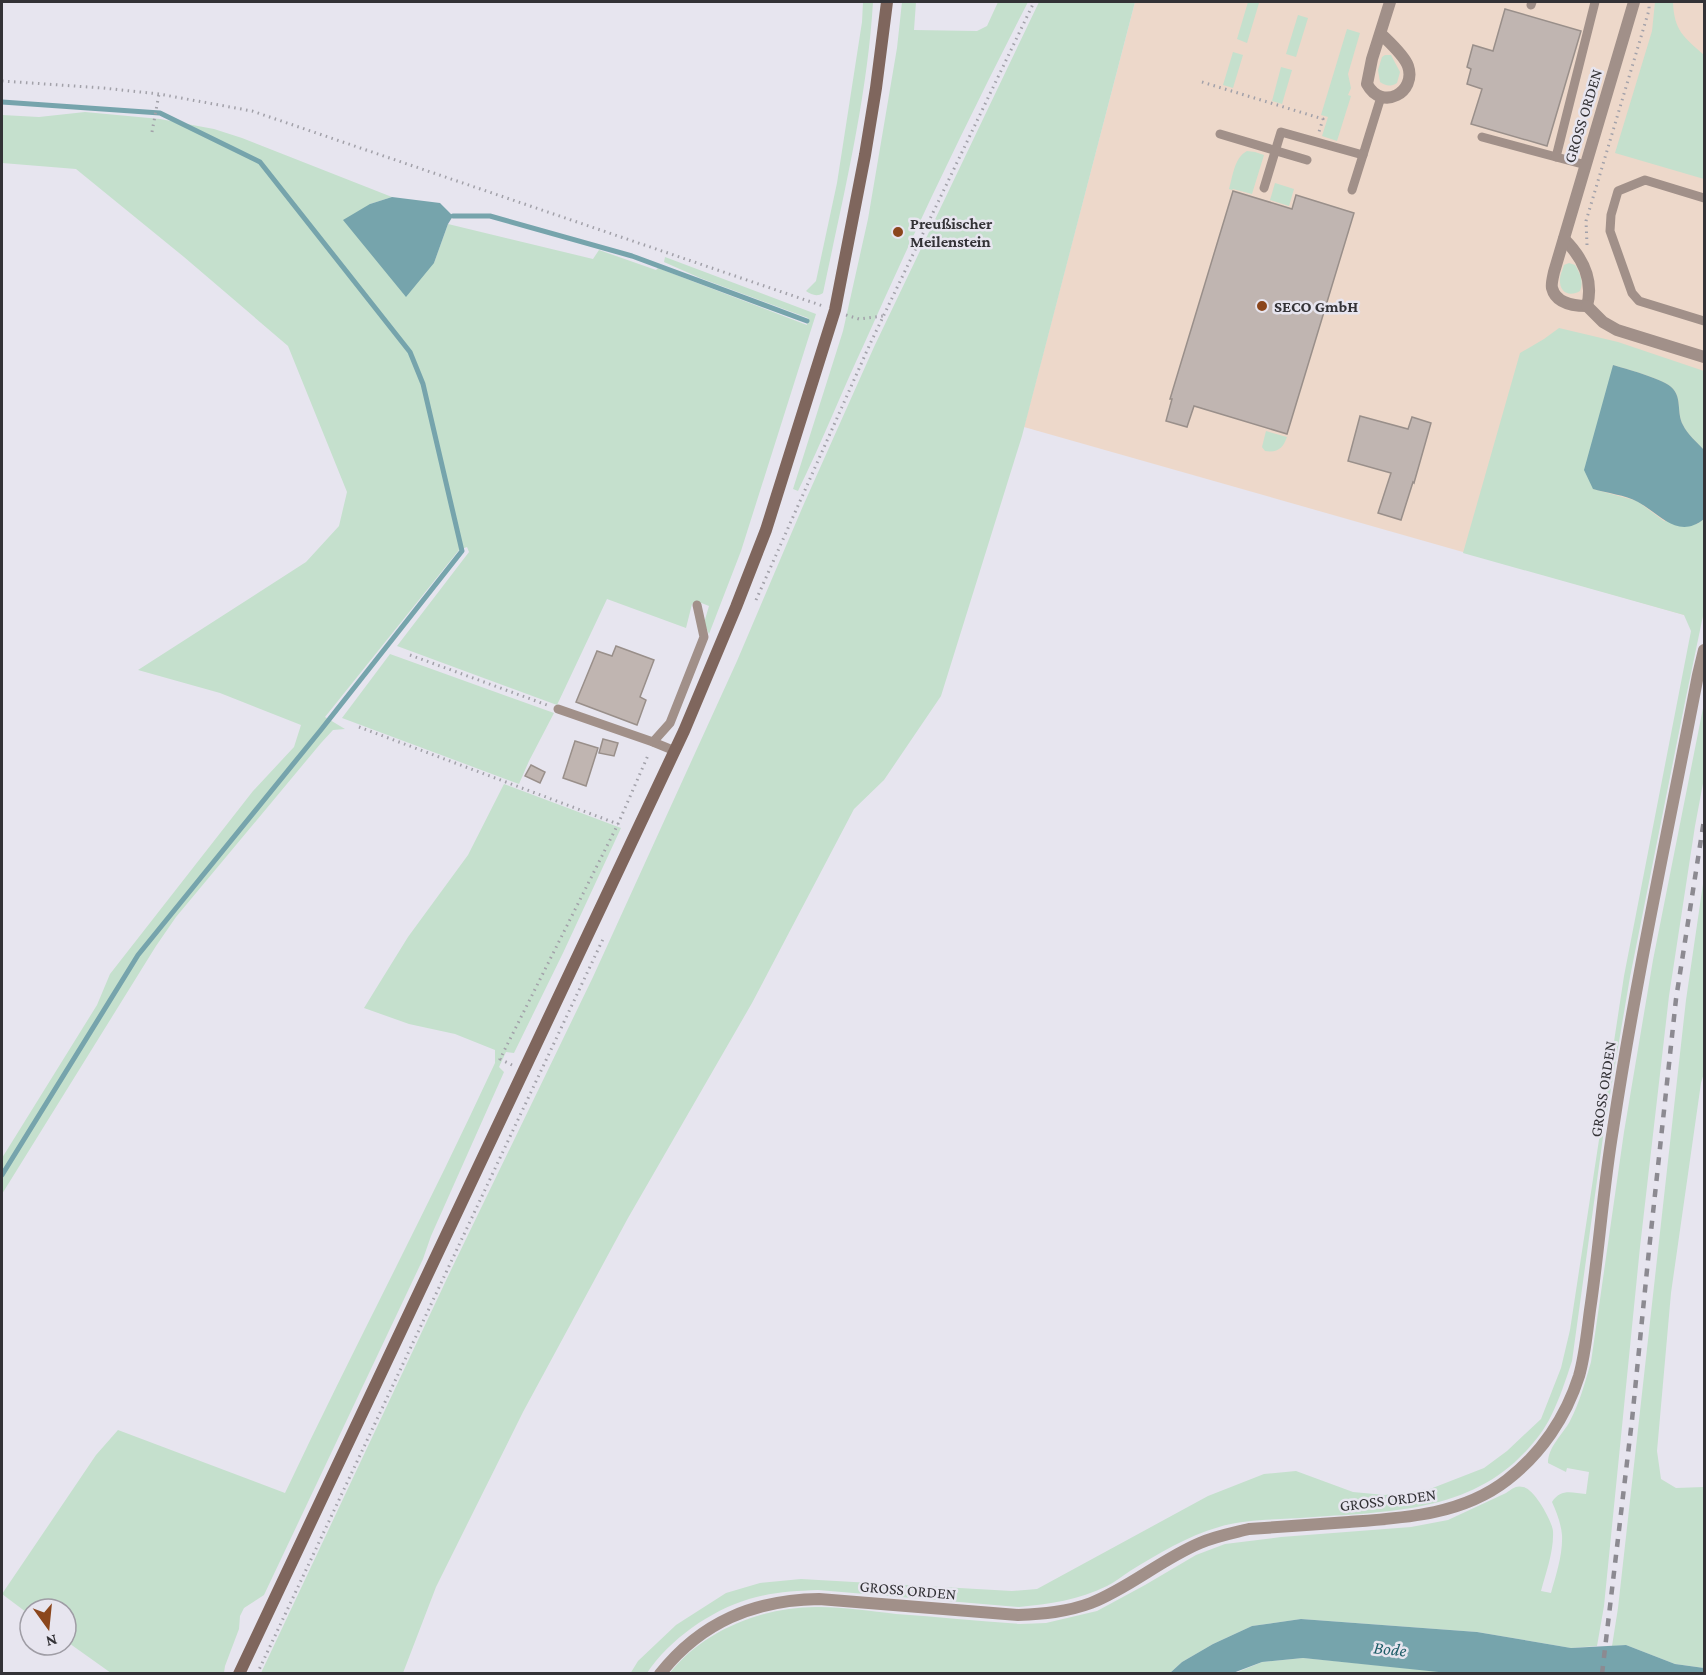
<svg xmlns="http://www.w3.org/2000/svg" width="1706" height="1675" viewBox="0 0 1706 1675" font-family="'Crimson Pro',serif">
	<rect width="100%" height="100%" fill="#e7e5ef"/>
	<polygon fill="#edd8ca" points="1135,2 1704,2 1704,611 1702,620 1024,427"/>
	<g fill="#c5e0cd">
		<path d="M863,2H873C867,100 843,197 823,293C817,297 812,295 806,291L816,281L837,183L862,22Z"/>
		<path d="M902,2H916L914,30L977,31L987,26L998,2H1028C971,113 916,227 865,342C842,391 822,442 798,491L793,489L843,331L868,219L897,48Z"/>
		<polygon points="1039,2 1135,2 1022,436 941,696 884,780 854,809 752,1003 628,1218 523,1412 436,1587 403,1673 261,1673 451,1270 593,977 737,661 803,506 874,347"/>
		<polygon points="1248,2 1259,3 1247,43 1237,39"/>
		<path d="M1655,2H1673C1674,31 1684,37 1704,55V179L1615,153L1652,31Z"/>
		<polygon points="1298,15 1308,18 1296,57 1286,54"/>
		<polygon points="1347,29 1360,33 1348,74 1351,88 1348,95 1351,96 1337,141 1322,136 1328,117 1321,115"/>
		<polygon points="1233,52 1243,55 1233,88 1223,85"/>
		<path d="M1385,55H1391L1400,72L1397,83C1390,87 1386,86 1380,82L1378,70L1382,57Z"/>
		<polygon points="1281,67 1292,70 1282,104 1272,101"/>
		<polygon points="85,112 160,119 214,129 242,138 392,197 370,204 434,263 448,224 593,259 599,250 656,270 658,268 807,325 808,318 700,278 664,262 665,257 816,314 741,551 709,634 704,623 709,606 699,602 692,604 686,628 607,599 557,705 397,646 469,552 467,547 459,550 325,717 345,729 333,730 321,743 176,917 156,946 2,1194 2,1158 97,1005 110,974 253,791 294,747 301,725 220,693 138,670 306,562 339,526 347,492 288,346 184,257 76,169 2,163 2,115 39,117"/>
		<path d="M1247,151L1255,152L1264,155L1252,194L1233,189L1232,190L1229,189C1233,176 1234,158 1247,151Z"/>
		<polygon points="1275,183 1294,189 1289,206 1270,200"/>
		<path d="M1569,263L1575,265C1580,273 1584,282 1580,291C1570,297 1559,293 1560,279C1560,275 1563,269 1564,265Z"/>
		<path d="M1559,328L1618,342L1704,371V450C1697,442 1687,434 1683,425C1676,412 1683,396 1670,386C1660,378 1626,369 1613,365L1593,489L1637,501L1664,521L1697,524L1704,519V611L1685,702L1630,977L1604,1130L1572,1361C1566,1379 1560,1398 1551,1416C1543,1433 1529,1449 1515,1462C1456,1515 1374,1512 1300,1518C1273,1520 1245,1519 1219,1527C1187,1536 1158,1554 1130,1571C1122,1576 1115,1582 1107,1586C1079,1600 1049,1604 1019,1607L818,1590C795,1591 772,1592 749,1599C710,1611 670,1639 647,1673L630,1674L638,1661L676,1625L726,1593L760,1583L801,1579L1012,1591L1037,1589L1208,1496L1264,1474L1296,1471L1353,1492L1385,1495L1430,1489L1484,1468L1507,1451L1541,1419L1561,1368L1570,1330L1624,976L1691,631L1684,615L1463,553L1520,353L1544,339Z"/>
		<path d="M1266,431L1287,437C1283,448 1278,453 1265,451L1262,447Z"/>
		<polygon points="390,654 554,713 529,761 519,784 342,718"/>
		<path d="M1704,703V778L1695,826L1669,996L1640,1247L1604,1606L1597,1646L1571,1648L1477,1632L1301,1619L1252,1626L1213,1644L1182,1662L1170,1673L669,1674C703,1630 764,1606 819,1607C844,1607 871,1611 896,1614C938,1617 979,1621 1020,1624L1046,1623L1097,1611L1145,1585L1196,1555L1225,1544L1281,1537L1411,1527L1448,1520L1506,1493C1512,1489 1516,1485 1523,1487C1534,1488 1552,1521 1553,1531C1554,1551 1546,1572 1541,1591L1551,1593C1556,1575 1563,1554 1562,1535C1561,1524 1557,1513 1552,1502C1561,1488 1572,1493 1586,1494L1589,1472L1567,1468L1566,1472L1548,1463C1548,1447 1563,1434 1570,1421C1580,1402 1585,1382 1591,1362L1624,1132L1653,960Z"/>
		<path d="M504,784L621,828L563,953L514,1053L506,1052L499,1067L504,1072L431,1236L423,1259L264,1595L244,1608L240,1616L239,1629L225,1666L224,1673H111L66,1641V1609H30V1615L2,1594L96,1455L118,1430L285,1493C353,1349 428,1208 495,1063V1050L455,1034L409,1024L364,1008L408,937L468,855Z"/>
		<polygon points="1704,877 1704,1073 1701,1083 1671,1293 1657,1451 1661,1479 1676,1488 1704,1487 1704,1668 1675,1664 1626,1645 1612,1646 1618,1608 1686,1000"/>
		<polygon points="1303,1658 1458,1673 1233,1674 1262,1662"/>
	</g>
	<g fill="#76a4ac">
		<polygon points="392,197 440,203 453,216 448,224 434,263 406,297 343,220 370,204"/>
		<path d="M1613,365C1626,369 1660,378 1670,386C1683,396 1676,412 1683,425C1687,434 1697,442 1704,450V519C1678,540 1660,514 1638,502C1625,495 1607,493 1593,489L1584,470Z"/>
		<polygon points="1301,1619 1477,1632 1571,1648 1626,1645 1675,1664 1704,1668 1704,1673 1458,1674 1303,1658 1262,1662 1233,1673 1170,1673 1182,1662 1213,1644 1252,1626"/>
	</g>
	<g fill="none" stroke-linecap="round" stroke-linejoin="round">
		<g stroke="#76a4ac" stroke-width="5">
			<polyline points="2,102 160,113 260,162 410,352 423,384 462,551 320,731 138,955 2,1175"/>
			<polyline points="453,216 490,216 632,256 807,321"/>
		</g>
	</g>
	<g fill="#c0b5b1" stroke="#998f8a" stroke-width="1.5">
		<polygon points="1505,9 1581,31 1547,146 1471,124 1482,89 1467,84 1471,69 1467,67 1473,45 1493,51"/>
		<polygon points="1233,191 1292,209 1296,195 1354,213 1287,434 1194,406 1187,427 1166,421 1172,399 1170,399"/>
		<polygon points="1360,416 1408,429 1412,417 1431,423 1414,483 1413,482 1401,520 1378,513 1391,473 1348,461"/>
		<polygon points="616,646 654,660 640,697 646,700 637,725 576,702 597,651 612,656"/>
		<polygon points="603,739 618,743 614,756 599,753"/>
		<polygon points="575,741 598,748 586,786 563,778"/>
		<polygon points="531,765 545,772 540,783 525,776"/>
	</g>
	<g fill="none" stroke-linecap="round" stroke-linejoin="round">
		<g stroke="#a2a1a9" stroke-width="3" stroke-dasharray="1.5 4.5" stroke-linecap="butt">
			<polyline points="2,81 103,88 159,94 252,111 823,306"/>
			<polyline points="1202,82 1323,119 1319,132"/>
			<polyline points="152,132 159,94"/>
			<polyline points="1587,245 1586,221 1649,10 1649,3"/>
			<polyline points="846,315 859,319 883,316"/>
			<polyline points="756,600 870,344 1034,2"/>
			<polyline points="410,655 547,705"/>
			<polyline points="359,727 618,824"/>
			<polyline points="512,1065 500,1059 618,824 649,753"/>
			<polyline points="257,1674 604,937"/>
		</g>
		<g stroke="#a19089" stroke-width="9">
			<polyline points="1531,5 1532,2"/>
			<polyline points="1220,134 1307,160"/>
			<polyline points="1482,137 1586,165"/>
			<polyline points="1556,157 1595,2"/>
			<polyline points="1264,188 1281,132 1363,155 1381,97"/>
			<polyline points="1352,190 1363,155"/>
			<polyline points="1704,198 1645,180 1618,191 1611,215 1610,231 1632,293 1639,301 1704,321"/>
			<polyline points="558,709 653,742 675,751"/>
			<polyline points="653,742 670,723 704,637 697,605"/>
		</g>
		<g stroke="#a19089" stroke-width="12">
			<path d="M1381,34C1389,42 1404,55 1408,66C1417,92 1382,112 1367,84L1372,59L1390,2"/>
			<path d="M1564,239C1582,257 1594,280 1587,306"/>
			<path d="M1587,306C1574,306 1556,304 1552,288C1551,284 1553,277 1554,272L1634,2"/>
			<polyline points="1587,306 1603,322 1617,330 1704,357"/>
			<path d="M660,1674C701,1622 754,1600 819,1599L1018,1615C1043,1614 1067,1612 1091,1603C1129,1588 1162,1559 1200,1543C1216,1536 1233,1533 1249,1529C1282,1527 1316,1524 1349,1522C1404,1518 1462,1515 1507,1480C1541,1454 1566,1417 1579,1376C1585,1355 1587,1332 1590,1310C1599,1250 1603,1189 1613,1129C1636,977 1669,826 1698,675L1704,650"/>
		</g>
		<polyline stroke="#7f665d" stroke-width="12" points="239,1674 684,731 736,607 766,530 835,310 865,155 876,88 887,2"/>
		<polyline stroke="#8c8a91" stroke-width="4.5" stroke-dasharray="8 8" stroke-linecap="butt" points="1602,1674 1632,1420 1649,1250 1676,999 1704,820"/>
	</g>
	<g fill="#8b461c" stroke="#e7e5ef" stroke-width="2">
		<circle cx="898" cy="232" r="6"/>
		<circle cx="1262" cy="306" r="6"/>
	</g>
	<g text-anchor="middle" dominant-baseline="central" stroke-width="5" stroke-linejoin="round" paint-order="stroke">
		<g font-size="16" fill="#333236" stroke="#e7e5ef">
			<text transform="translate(1583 116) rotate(-73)">GROSS ORDEN</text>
			<text transform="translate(1603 1089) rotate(-81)">GROSS ORDEN</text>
			<text transform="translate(1388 1500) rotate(-7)">GROSS ORDEN</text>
			<text transform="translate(908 1590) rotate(5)">GROSS ORDEN</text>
		</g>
		<g font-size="16" font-weight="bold" fill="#333236" stroke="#e7e5ef" text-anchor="start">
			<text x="910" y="223">Preußischer<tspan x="910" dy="18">Meilenstein</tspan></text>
			<text x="1274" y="306">SECO GmbH</text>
		</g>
		<g font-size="18" font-style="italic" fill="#1e5d68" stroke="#e7e5ef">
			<text transform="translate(1390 1649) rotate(6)">Bode</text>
		</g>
	</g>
	<rect width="1706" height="1675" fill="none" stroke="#333236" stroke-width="6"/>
	<g transform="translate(48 1627) rotate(165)"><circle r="28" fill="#e7e5ef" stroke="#9f9da5" stroke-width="1.5"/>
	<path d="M0-4.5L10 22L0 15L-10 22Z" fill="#8b461c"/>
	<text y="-9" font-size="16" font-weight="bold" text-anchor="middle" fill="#333236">N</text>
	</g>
</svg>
